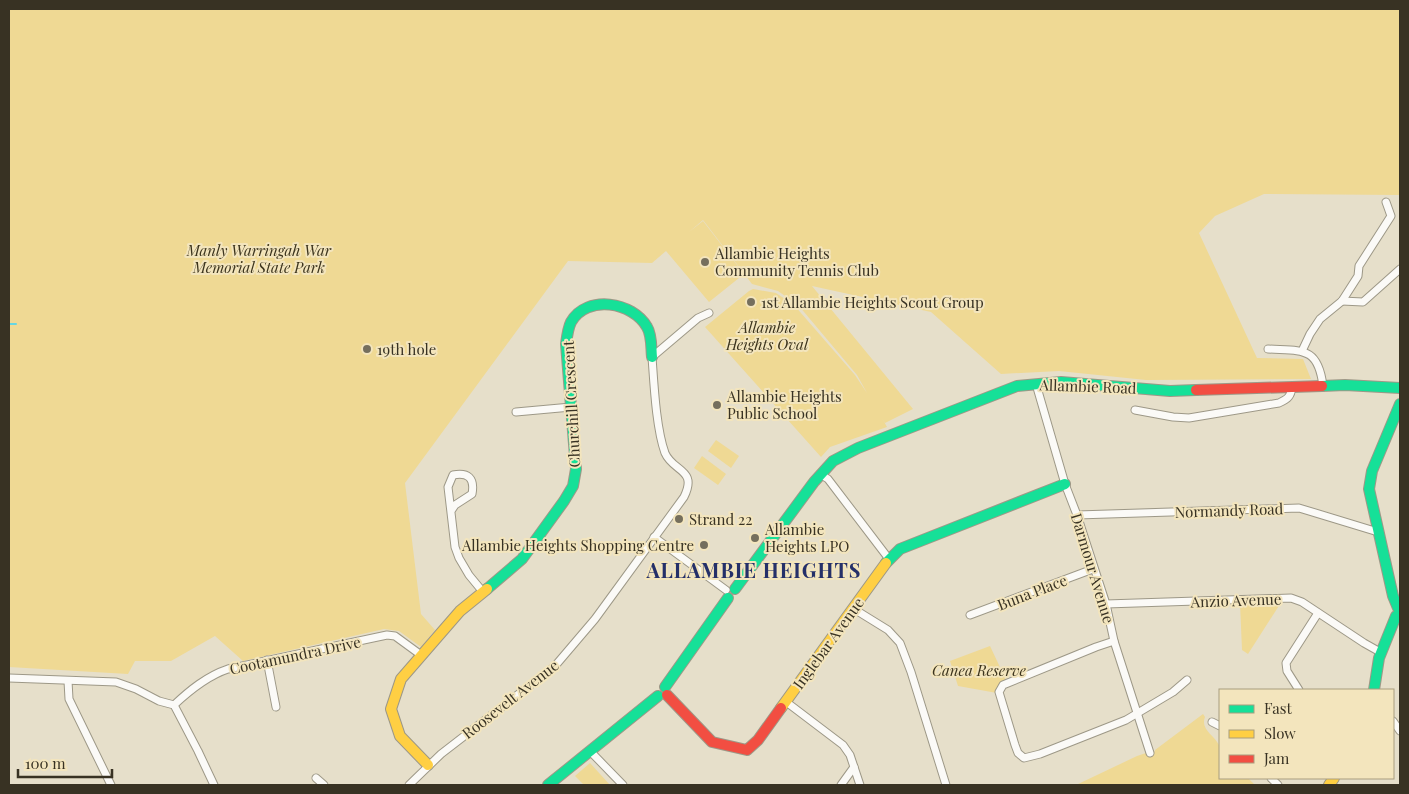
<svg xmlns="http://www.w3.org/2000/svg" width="1409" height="794" viewBox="0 0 1409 794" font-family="'Playfair Display',serif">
	<rect width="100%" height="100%" fill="#e6dfca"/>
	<g fill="#efd994">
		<polygon points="9,9 1400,9 1400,195 1264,194 1215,216 1199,233 1257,358 1303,359 1311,379 1146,380 1059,371 1001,374 931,312 812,286 913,409 885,423 882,418 887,427 830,447 821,457 705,327 749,291 753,289 776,293 794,305 855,375 867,393 857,375 799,306 778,291 752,284 703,220 689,232 703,221 744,274 709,302 666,251 652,263 568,261 405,483 421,614 435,630 421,647 399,631 384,629 243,661 215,636 171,661 135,661 128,674 9,667"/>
		<polygon points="716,440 739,456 731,468 708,451"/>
		<polygon points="702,456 726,474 718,485 694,468"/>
		<polygon points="1282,601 1248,654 1242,650 1240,603"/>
		<polygon points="990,646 1006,680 999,685 997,693 958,686 950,661"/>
		<path d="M1203,714L1205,717C1200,729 1214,735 1219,745C1222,751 1220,770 1220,778H1248L1255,785H1076L1137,756L1146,753L1150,756L1153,755L1155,750Z"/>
		<polygon points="590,763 610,785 584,785 575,776"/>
	</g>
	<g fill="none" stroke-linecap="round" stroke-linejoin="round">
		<polyline stroke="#65d6e2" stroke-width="2" points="9,324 16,324"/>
		<defs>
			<g id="street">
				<polyline points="1342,301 1363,302 1400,269"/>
				<path d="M1268,349C1302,351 1318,346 1323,386"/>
				<polyline points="1302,351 1310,334 1320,319 1342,301 1358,276 1359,266 1391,216 1386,202"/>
				<polyline points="1036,384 1065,484 1077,515 1106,604 1114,641 1150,753"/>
				<path d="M1135,410L1173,417L1189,418L1279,403C1288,399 1291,396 1292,387"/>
				<polyline points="516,412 571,407"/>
				<polyline points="820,474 828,479 889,559"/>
				<path d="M451,511L455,505L472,494C475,478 468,472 453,475L448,487L455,547L459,558L469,575L483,592"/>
				<polyline points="1077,515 1299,508 1378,532"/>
				<polyline points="654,537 726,590"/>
				<polyline points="1106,604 1291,598 1302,602 1364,643 1380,652"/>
				<polyline points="854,609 888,630 900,643 911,672 946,785"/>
				<polyline points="970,615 1093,569"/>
				<polyline points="1114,641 1096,647 1003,685 999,692 1015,745 1018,753 1024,758 1040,754 1126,720 1173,692 1187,680"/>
				<polyline points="267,660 276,707"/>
				<polyline points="9,678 116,682 136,689 159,701 174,705 198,751 214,785"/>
				<polyline points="68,681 69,699 111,785"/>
				<polyline points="1299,690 1287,671 1286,663 1318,613"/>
				<polyline points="785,701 843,745 850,755 860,785"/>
				<path d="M174,705C190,690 207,676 228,669L387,635L395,636L421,655"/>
				<polyline points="1393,721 1400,731"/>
				<polyline points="1212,722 1220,726"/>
				<polyline points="590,751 623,785"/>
				<polyline points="316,778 324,785"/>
				<polyline points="1271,778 1278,785"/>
				<path d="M409,785L441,754L555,666L595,619L684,497C698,469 673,472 665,453C656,428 654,384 652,357L698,318L709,313"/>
				<polyline points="841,785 854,767"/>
			</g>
			<g id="fast">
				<polyline points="1322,386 1345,385 1400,388"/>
				<polyline points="886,563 900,549 1065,484"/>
				<path d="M487,589L522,559L564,501L573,486L576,469L566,344C567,336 568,328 571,322C587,294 633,302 647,327C652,335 651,347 652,357"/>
				<polyline points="735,589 814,482 833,461 858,448 1017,386 1061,382 1170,391 1196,390"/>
				<polyline points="1398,608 1393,596 1369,489 1372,471 1400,404"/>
				<polyline points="665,687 728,598"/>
				<polyline points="1374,690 1379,658 1396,616"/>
				<polyline points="548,785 658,696"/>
			</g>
			<g id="slow">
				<polyline points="781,708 886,563"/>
				<polyline points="428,765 400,736 391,709 401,679 460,611 487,589"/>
				<polyline points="1329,785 1334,778"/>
			</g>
			<g id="jam">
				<polyline points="1196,390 1322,386"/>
				<polyline points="667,695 712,742 747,750 758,740 781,708"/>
			</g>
		</defs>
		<use href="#street" stroke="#9d9887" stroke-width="9"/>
		<use href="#fast" stroke="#9d9887" stroke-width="12"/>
		<use href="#slow" stroke="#9d9887" stroke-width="12"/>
		<use href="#jam" stroke="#9d9887" stroke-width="12"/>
		<use href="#street" stroke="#fbfaf7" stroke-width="7"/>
		<use href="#fast" stroke="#16e098" stroke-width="10"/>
		<use href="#slow" stroke="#ffcf43" stroke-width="10"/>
		<use href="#jam" stroke="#f24e42" stroke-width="10"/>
	</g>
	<g fill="#756f5d" stroke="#f3e5bd" stroke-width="2">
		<circle cx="705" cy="262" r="5"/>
		<circle cx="751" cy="302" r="5"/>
		<circle cx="367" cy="349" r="5"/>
		<circle cx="717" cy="405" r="5"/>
		<circle cx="679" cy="519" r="5"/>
		<circle cx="755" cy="538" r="5"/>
		<circle cx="704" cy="545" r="5"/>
	</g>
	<g text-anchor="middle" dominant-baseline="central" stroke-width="4" stroke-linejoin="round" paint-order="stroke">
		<g font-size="15" font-style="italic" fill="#3c341d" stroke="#f3e5bd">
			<text x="259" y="250">Manly Warringah War<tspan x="259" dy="17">Memorial State Park</tspan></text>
			<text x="767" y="327">Allambie<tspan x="767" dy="17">Heights Oval</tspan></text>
			<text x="979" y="670">Canea Reserve</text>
		</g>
		<g font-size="15" fill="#383223" stroke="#f3e5bd" text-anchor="start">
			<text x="715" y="253">Allambie Heights<tspan x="715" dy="17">Community Tennis Club</tspan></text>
			<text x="761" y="302">1st Allambie Heights Scout Group</text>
			<text x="377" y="349">19th hole</text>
			<text x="727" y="396">Allambie Heights<tspan x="727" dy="17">Public School</tspan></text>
			<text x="689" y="519">Strand 22</text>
			<text x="765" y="529">Allambie<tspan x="765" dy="17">Heights LPO</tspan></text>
			<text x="694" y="545" text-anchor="end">Allambie Heights Shopping Centre</text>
		</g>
		<g font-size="15" fill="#383223" stroke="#f3e5bd">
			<text transform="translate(1088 386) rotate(2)">Allambie Road</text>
			<text transform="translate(571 404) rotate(-93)">Churchill Crescent</text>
			<text transform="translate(1229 510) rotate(-2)">Normandy Road</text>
			<text transform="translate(1093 568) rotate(73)">Darmour Avenue</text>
			<text transform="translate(1032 592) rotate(-21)">Buna Place</text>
			<text transform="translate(1236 600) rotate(-2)">Anzio Avenue</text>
			<text transform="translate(828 643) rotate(-54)">Inglebar Avenue</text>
			<text transform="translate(295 655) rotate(-12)">Cootamundra Drive</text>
			<text transform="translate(510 699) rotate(-38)">Roosevelt Avenue</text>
		</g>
		<g font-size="20" font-weight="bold" letter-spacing="1" fill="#253069" stroke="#f3e5bd">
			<text x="754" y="569">ALLAMBIE HEIGHTS</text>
		</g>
	</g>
	<rect width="1409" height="794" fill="none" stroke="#383223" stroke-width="20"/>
	<rect x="1219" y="689" width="175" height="90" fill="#f3e5bd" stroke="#a89d7f"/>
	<rect x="1229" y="705" width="25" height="8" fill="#16e098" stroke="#a89d7f"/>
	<text x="1264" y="714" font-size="15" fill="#383223">Fast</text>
	<rect x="1229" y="730" width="25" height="8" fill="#ffcf43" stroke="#a89d7f"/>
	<text x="1264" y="739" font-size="15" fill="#383223">Slow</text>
	<rect x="1229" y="755" width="25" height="8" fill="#f24e42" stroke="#a89d7f"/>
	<text x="1264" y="764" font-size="15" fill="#383223">Jam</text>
	<path d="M18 769v8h94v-8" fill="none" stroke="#383223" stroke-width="2.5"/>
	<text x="25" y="769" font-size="15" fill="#383223" stroke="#f3e5bd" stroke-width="4" paint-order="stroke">100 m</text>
</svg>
